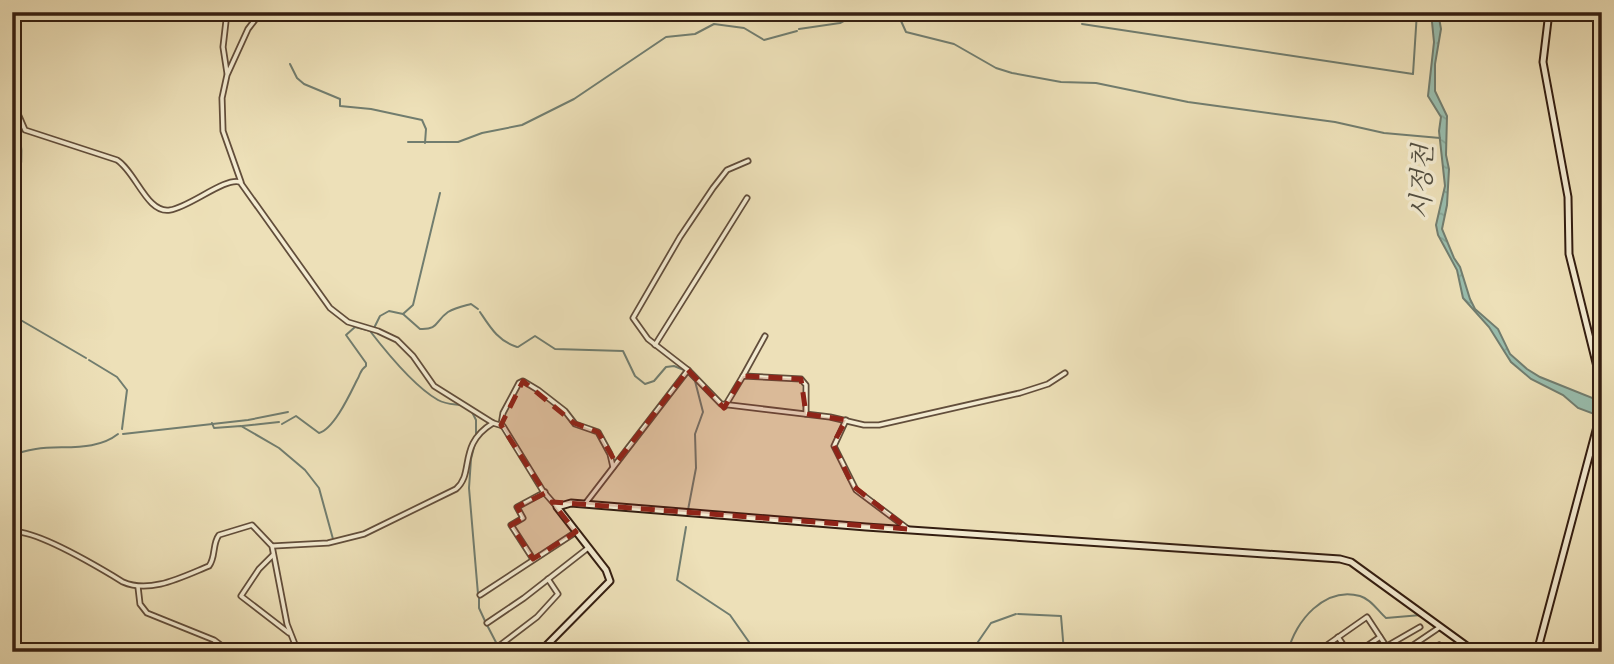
<svg xmlns="http://www.w3.org/2000/svg" width="1614" height="664" viewBox="0 0 1614 664" font-family="Cardo,'Noto Serif KR',serif">
	<defs>
		<pattern id="water-ripples" width="26" height="14" patternUnits="userSpaceOnUse" patternTransform="scale(1.75)"><rect width="26" height="14" fill="#99bdad"/><path d="M2 4q2-2 4 0t4 0M15 11q2-2 4 0t4 0" fill="none" stroke="#84a294"/></pattern>
	</defs>
	<rect width="100%" height="100%" fill="#ede0b8"/>
	<filter id="stains"><feTurbulence type="fractalNoise" baseFrequency=".00286" numOctaves="4"/><feColorMatrix values="0 0 0 0 .2 0 0 0 0 .09 0 0 0 0 .02 0 0 0 .5 -.17"/></filter>
	<radialGradient id="worn" r=".72"><stop offset=".6" stop-color="#630" stop-opacity="0"/><stop offset="1" stop-color="#630" stop-opacity=".3"/></radialGradient>
	<polygon fill="url(#water-ripples)" stroke="#717d6f" stroke-width="2" points="1431,12 1438,12 1441,29 1435,64 1435,91 1447,116 1446,155 1449,169 1447,205 1442,229 1454,258 1460,267 1470,299 1475,309 1498,329 1510,354 1527,369 1540,377 1600,401 1597,412 1594,414 1578,408 1563,395 1531,379 1511,362 1489,327 1463,298 1457,270 1438,235 1436,225 1445,186 1439,131 1441,117 1428,96 1434,42"/>
	<g fill="none" stroke-linecap="round" stroke-linejoin="round">
		<g stroke="#717d6f" stroke-width="2">
			<polyline points="897,12 906,32 954,44 996,68 1012,73 1061,82 1096,83 1188,102 1335,122 1384,133 1440,138"/>
			<polyline points="1082,24 1413,74 1417,12"/>
			<polyline points="799,29 840,23 860,12"/>
			<polyline points="290,64 297,78 304,84 340,99 340,106 371,109 422,120 426,129 425,143"/>
			<path d="M12,109C22,134 27,167 12,192"/>
			<polyline points="408,142 458,142 482,133 522,125 574,99 666,37 695,34 714,24 744,28 764,40 797,31"/>
			<path d="M480,312C490,327 498,341 517,347"/>
			<polyline points="403,314 413,305 440,193"/>
			<polyline points="12,315 86,358"/>
			<path d="M374,328L380,316L389,311L403,314L420,329C439,330 435,321 448,312C455,308 464,306 471,304L478,309"/>
			<path d="M370,331C387,353 415,387 438,400C445,404 452,404 460,405"/>
			<polyline points="518,347 535,336 555,349 623,351 635,376 645,384 654,381 666,367 674,366 684,370"/>
			<polyline points="89,360 117,377 127,390 122,429"/>
			<polyline points="471,410 476,420 476,436"/>
			<polyline points="212,423 214,428 241,426 279,448 305,470 319,488 333,539"/>
			<path d="M282,424L296,416L319,433C334,429 350,394 357,380C361,374 359,371 366,366V363L346,335L355,327L371,331"/>
			<polyline points="242,426 279,422"/>
			<polyline points="123,434 248,420 288,412"/>
			<polyline points="475,443 471,459 469,488 478,594"/>
			<path d="M12,456C44,439 89,457 118,434"/>
			<polyline points="688,510 696,468 695,434 703,412 695,381 688,374"/>
			<polyline points="686,527 677,580 730,615 756,652"/>
			<polyline points="479,597 479,608 485,621"/>
			<polyline points="1018,614 1061,616 1064,652"/>
			<polyline points="487,625 501,652"/>
			<polyline points="1459,643 1465,652"/>
			<polyline points="850,652 863,652"/>
			<polyline points="971,652 991,623 1016,614"/>
			<path d="M1288,652C1295,621 1325,586 1360,596C1371,599 1378,611 1386,618L1421,615"/>
		</g>
		<defs>
			<g id="street">
				<polyline points="219,12 226,21 223,47 227,73"/>
				<path d="M12,100L25,130L117,160C136,172 147,214 170,210C190,207 225,177 240,182L330,308L348,322L378,331L397,340L413,356L434,386L493,423L503,426L543,491L557,507"/>
				<polyline points="748,161 727,170 713,188 680,237 633,318 648,339 688,370 721,404 830,417 864,425 879,425 1020,393 1048,384 1065,373"/>
				<polyline points="241,182 223,131 222,98 227,75 248,29 261,12"/>
				<polyline points="655,345 747,198"/>
				<polyline points="743,376 765,336"/>
				<polyline points="725,406 743,376 801,379 806,385 806,414"/>
				<polyline points="846,420 834,446 856,490 908,529"/>
				<polyline points="501,425 503,413 519,383 523,381 538,390 565,411 575,424 598,432 610,454 613,467"/>
				<polyline points="585,504 688,370"/>
				<path d="M12,532C36,529 100,568 123,582C150,594 182,577 209,566C216,557 212,544 219,535L252,525L272,546L287,624L298,652"/>
				<path d="M273,546L328,543L364,534L456,489C475,473 457,445 493,423"/>
				<polyline points="273,555 259,569 241,596 289,633"/>
				<polyline points="533,559 511,525 523,518 517,507 545,492"/>
				<polyline points="138,587 140,604 147,613 214,640 230,652"/>
				<polyline points="480,595 576,532"/>
				<polyline points="487,623 524,598 588,548"/>
				<polyline points="1338,637 1348,652"/>
				<polyline points="1327,645 1367,617 1390,652"/>
				<polyline points="499,646 537,617 558,594 548,579"/>
				<polyline points="1387,646 1420,627"/>
				<polyline points="314,652 330,648 357,652"/>
				<polyline points="1358,652 1380,637"/>
				<polyline points="1403,652 1440,627"/>
				<polyline points="1427,652 1439,645"/>
			</g>
			<g id="secondary">
				<polyline points="1549,12 1543,62 1568,197 1569,254 1602,387"/>
				<polyline points="540,652 610,581 606,570 557,507 571,503 866,527 1340,559 1351,562 1475,652"/>
				<polyline points="1537,652 1602,408"/>
			</g>
		</defs>
		<use href="#street" stroke="#624e3b" stroke-width="7"/>
		<use href="#secondary" stroke="#341e11" stroke-width="9"/>
		<use href="#street" stroke="#f3ebd1" stroke-width="3.5"/>
		<use href="#secondary" stroke="#f3ebd1" stroke-width="5"/>
	</g>
	<path fill="#8f2418" fill-opacity="0.2" stroke="#8f2418" stroke-width="5" stroke-dasharray="14 9" stroke-linejoin="round" d="M688,370L724,408L743,376L801,379L806,414L846,420L833,444L853,486L908,529L552,502L576,532L533,559L511,525L523,518L517,507L545,493L501,425L523,381L574,423L598,432L616,463Z"/>
	<g text-anchor="middle" dominant-baseline="central" stroke-width="7" stroke-linejoin="round" paint-order="stroke">
		<g font-size="26" font-style="italic" fill="#524e40" stroke="#f3ebd1">
			<text transform="translate(1422 182) rotate(-88)">시정천</text>
		</g>
	</g>
	<rect width="1614" height="664" fill="none" stroke="#ede0b8" stroke-width="42"/>
	<rect x="14" y="14" width="1586" height="636" fill="none" stroke="#341e11" stroke-width="3.5"/>
	<rect x="21" y="21" width="1572" height="622" fill="none" stroke="#341e11" stroke-width="2"/>
	<rect width="100%" height="100%" filter="url(#stains)"/>
	<rect width="100%" height="100%" fill="url(#worn)"/>
</svg>
